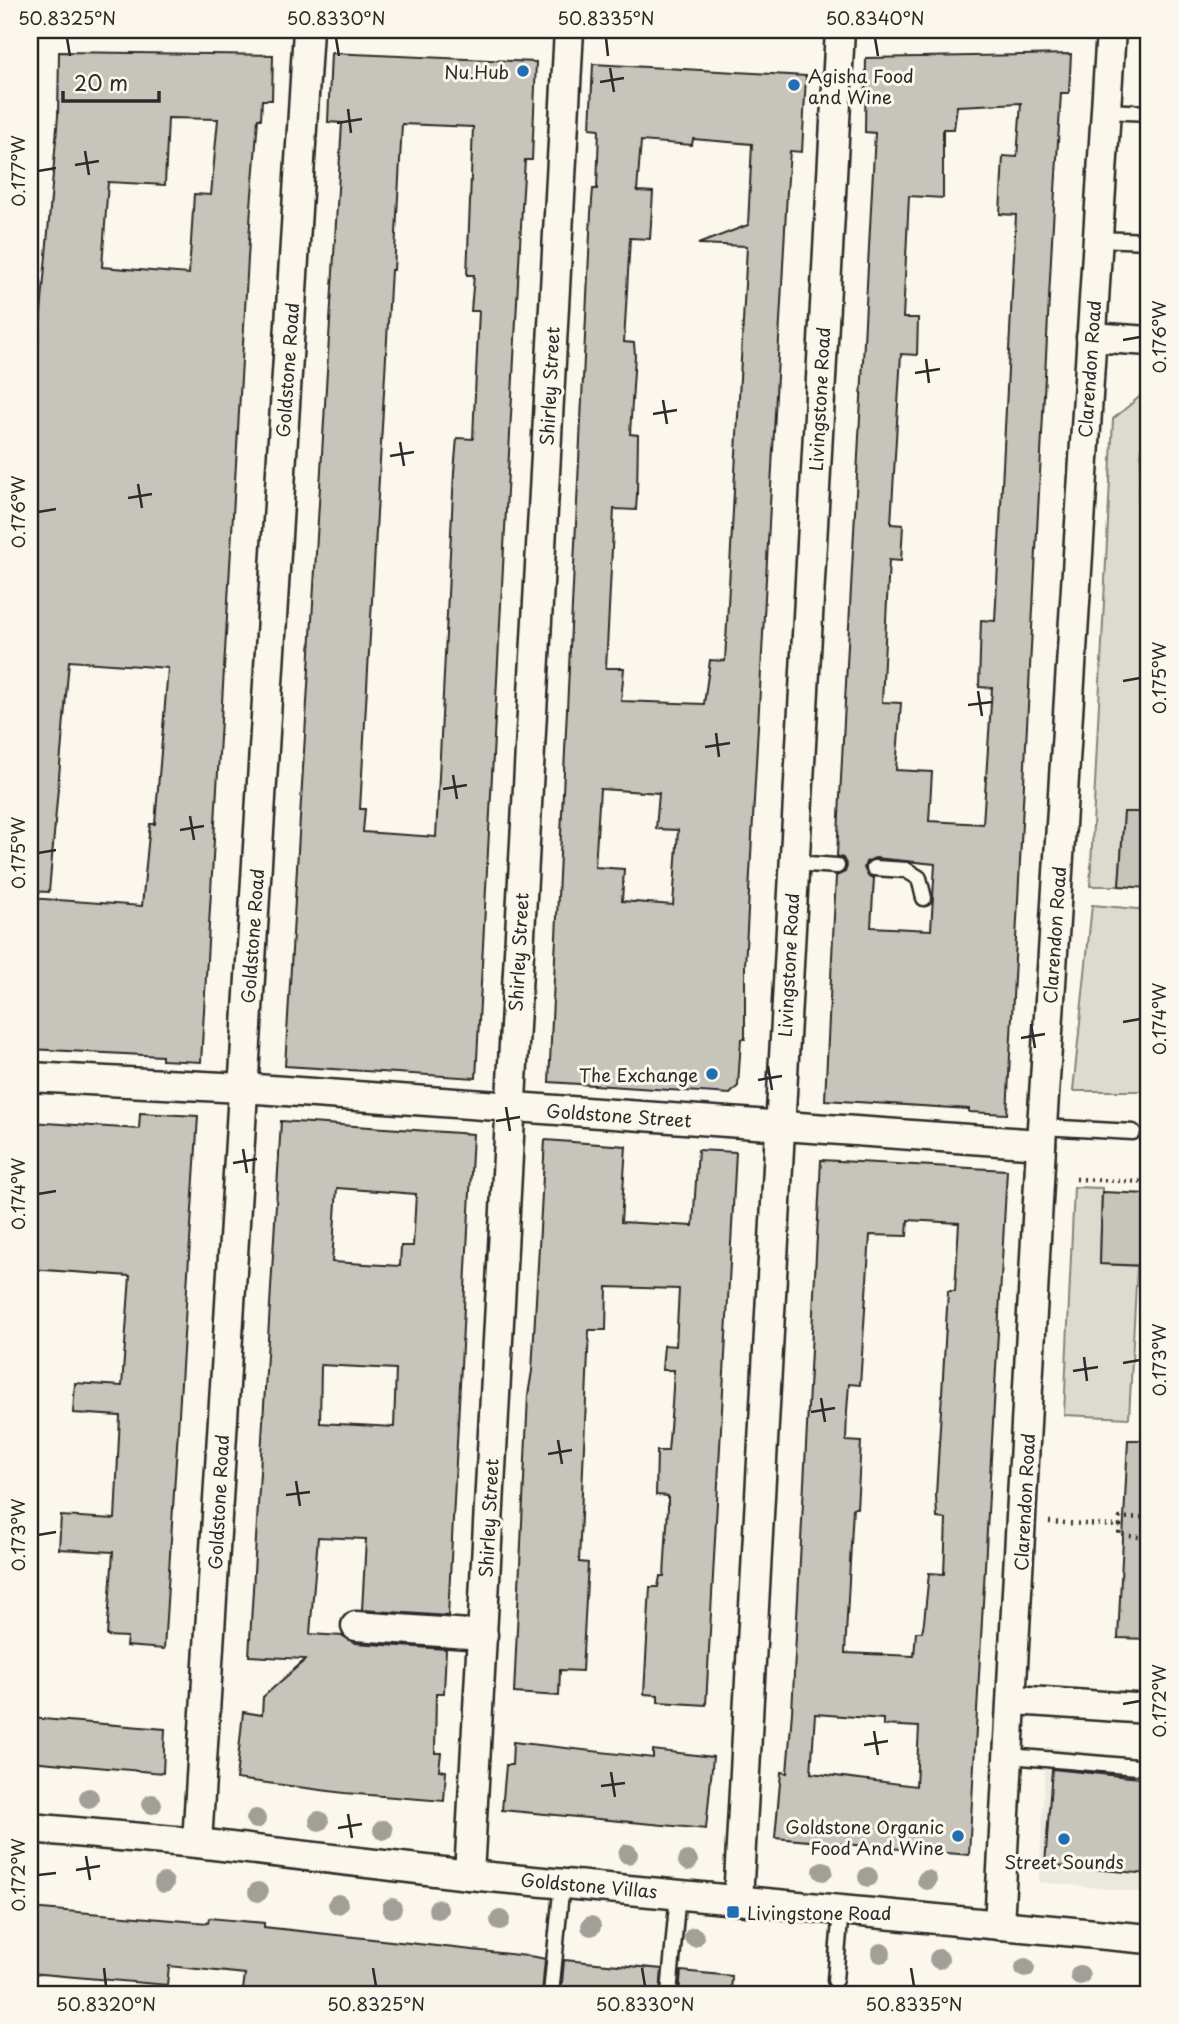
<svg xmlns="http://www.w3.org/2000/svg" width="1179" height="2024" viewBox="0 0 1179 2024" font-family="'Playpen Sans',sans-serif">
	<rect width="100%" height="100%" fill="#fbf7ec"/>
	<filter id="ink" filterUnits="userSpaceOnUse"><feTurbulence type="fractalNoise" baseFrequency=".0143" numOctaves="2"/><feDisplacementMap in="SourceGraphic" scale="14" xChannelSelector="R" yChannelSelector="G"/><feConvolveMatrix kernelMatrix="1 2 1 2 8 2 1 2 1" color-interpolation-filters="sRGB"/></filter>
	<g filter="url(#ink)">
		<polygon fill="#ebe8de" points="1046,1747 1149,1759 1149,1893 1039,1882"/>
		<g fill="#dddad0" stroke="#84827e" stroke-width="2">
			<polygon points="1149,389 1149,431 1143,431 1138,502 1149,503 1149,812 1124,813 1119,886 1090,886 1113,419"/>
			<polygon points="1092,905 1149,910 1149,1091 1073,1091"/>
			<polygon points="1074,1187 1102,1188 1100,1264 1137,1266 1129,1418 1064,1415"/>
		</g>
		<g fill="#c7c4bc" stroke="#2b2b2b" stroke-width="2" fill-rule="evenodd">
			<path d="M59,52L273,55L272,100H262L261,119H258L251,207L201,1062L162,1060V1056L30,1049V898L142,906L150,824H155L168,668L69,661L49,892L30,891L31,429L58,116ZM168,118L218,119L211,195L194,194L189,274L102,267L108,182L165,185Z"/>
			<path d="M331,53L536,62L532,160H525L522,207L476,1078L285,1066L342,123L328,122ZM402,124L473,127L467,275H474L471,311H479L474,415L473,439L457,438L454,472L436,837L363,832L365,809H360L391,270H394Z"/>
			<path d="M1071,54L1069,93H1061L1052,240L1007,1114L969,1112V1109L825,1100L836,876L845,872L847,866L843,858L837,856L838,835L875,133L865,132L866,58ZM1021,103L1017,157L1003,156L1000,214L1016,215L995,621L981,620L979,687L992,688L983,824L929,821L932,772L896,770L901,703L882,702L889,560L901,561L903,525L891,524L901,354L917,355L918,318H903L909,196L943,198V129H954L957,106ZM875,858L935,864L931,930L871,927L874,878L868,876L864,868L866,862Z"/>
			<path d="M593,64L806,76L802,152L790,151L787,192L745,966V1039H741L738,1086L730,1094L549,1082L591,213L593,189H597L599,129L590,128ZM693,139L752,144L748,225L698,244L747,246L725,661L710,660L704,704L621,701L624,668H606L614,509L636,510L637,495L638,435L630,434L635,355L634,343L624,342L630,238L650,239L653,192L637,191L641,141L692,145ZM600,789L659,793L656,829L678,830L673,905L622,901L624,869L595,867Z"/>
			<polygon points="1124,812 1149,812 1149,888 1119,886"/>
			<polygon points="140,1113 198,1116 164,1649 126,1646 127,1637 107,1636 113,1552 59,1549 61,1516 115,1519 120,1416 73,1413 75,1383 122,1386 130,1276 30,1269 30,1122 139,1129"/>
			<path d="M281,1121L473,1134L448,1616L362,1610L366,1539L318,1537L310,1634L343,1636L355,1643L446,1649L444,1693H436L435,1753H441L439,1770L446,1771L444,1801L344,1793L236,1779L243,1712L262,1715L263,1697L306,1659L249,1656ZM337,1188L416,1194L413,1246H401L400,1266L332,1262ZM321,1365L396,1369L394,1427L320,1423Z"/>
			<polygon points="545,1140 626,1146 621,1222 693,1226 698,1150 736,1152 706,1705 658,1702 658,1695 644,1694 650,1587 658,1587 660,1576 664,1576 668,1508 668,1496 656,1495 657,1451 668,1451 672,1405 674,1370 662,1370 664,1345 676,1346 679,1289 607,1287 606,1330 589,1330 579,1562 588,1563 582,1671 560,1670 559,1696 514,1693 528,1395 532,1371"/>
			<path d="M821,1160L1007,1170L969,1855L775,1838L781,1772L787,1773L792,1712ZM908,1220L959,1223L955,1291H948L936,1495L937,1518L946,1519L944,1574L929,1573L924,1622L922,1632H916L914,1656L845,1653L853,1508H857L861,1442L846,1441L847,1411L849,1384L860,1385L870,1235L907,1236ZM815,1714L883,1719V1725L919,1727L916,1786L811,1773Z"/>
			<polygon points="1102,1192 1149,1194 1149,1266 1100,1264"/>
			<polygon points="1128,1440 1149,1440 1149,1639 1118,1638"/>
			<polygon points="30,1718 165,1729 163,1773 30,1761"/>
			<polygon points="513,1742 653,1758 653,1750 713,1757 706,1829 502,1810 506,1765 512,1765"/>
			<polygon points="1052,1769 1149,1779 1149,1874 1045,1865"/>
			<polygon points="30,1908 208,1923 209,1918 264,1923 264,1927 536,1957 545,1959 542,1994 267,1994 243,1990 245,1974 169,1966 167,1985 30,1973"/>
			<polygon points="564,1960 662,1969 660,1994 561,1994"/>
			<polygon points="681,1971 732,1976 731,1994 679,1994"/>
		</g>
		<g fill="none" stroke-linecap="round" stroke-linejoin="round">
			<defs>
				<g id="lane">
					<polyline points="1106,111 1149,113"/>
					<polyline points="1097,239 1149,241"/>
					<polyline points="794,863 837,866"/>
					<polyline points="874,868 906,870 919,878 924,898"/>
					<polyline points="1042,1127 1133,1132"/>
					<polyline points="1010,1756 1149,1768"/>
					<polyline points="835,1980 841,1909"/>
					<polyline points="551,1994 562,1882"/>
					<polyline points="669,1994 678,1893"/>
				</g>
				<g id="street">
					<polyline points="1091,337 1149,341"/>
					<polyline points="30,1077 242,1088 1041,1144"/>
					<polyline points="356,1626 483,1635"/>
					<polyline points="1014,1700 1149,1709"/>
					<polyline points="30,1828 197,1843 469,1875 1149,1939"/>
					<polyline points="197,1843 308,30"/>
					<polyline points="469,1875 569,30"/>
					<polyline points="738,1900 840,30"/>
					<polyline points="999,1925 1042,1127 1111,30"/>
				</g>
			</defs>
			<use href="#lane" stroke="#2b2b2b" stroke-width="19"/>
			<use href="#street" stroke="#2b2b2b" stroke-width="33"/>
			<g stroke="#2b2b2b" stroke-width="4.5" stroke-dasharray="2 5" stroke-linecap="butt">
				<polyline points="1076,1179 1149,1182 1149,1168"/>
				<polyline points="1049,1522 1120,1526 1119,1535 1149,1538"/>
				<polyline points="1120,1526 1120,1518 1149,1517"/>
				<polyline points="1144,1537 1145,1517"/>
			</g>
			<use href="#lane" stroke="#fbf7ec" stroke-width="14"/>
			<use href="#street" stroke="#fbf7ec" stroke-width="28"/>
		</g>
		<g fill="#a19f98">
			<circle cx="89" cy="1798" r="10"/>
			<circle cx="152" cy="1804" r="10"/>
			<circle cx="256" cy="1819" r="10"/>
			<circle cx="319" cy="1821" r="10"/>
			<circle cx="383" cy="1830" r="10"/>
			<circle cx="628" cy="1854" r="10"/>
			<circle cx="688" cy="1861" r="10"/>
			<circle cx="823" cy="1871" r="10"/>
			<circle cx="868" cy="1877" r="10"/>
			<circle cx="927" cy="1880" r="10"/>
			<circle cx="164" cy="1883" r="10"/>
			<circle cx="258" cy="1892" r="10"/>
			<circle cx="338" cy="1904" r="10"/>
			<circle cx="392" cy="1908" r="10"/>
			<circle cx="438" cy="1909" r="10"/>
			<circle cx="500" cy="1920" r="10"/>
			<circle cx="591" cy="1926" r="10"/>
			<circle cx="694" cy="1937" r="10"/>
			<circle cx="881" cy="1953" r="10"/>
			<circle cx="939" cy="1959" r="10"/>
			<circle cx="1025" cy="1968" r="10"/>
			<circle cx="1080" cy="1975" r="10"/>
		</g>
	</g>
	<path fill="none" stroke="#2b2b2b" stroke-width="2.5" d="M67,38L70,56M336,38L339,56M606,38L608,56M875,38L878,56M610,68L614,92M600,82L624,78M348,109L351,133M337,123L362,119M85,151L89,175M75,165L99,161M38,171L56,168M1123,340L1140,337M926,359L929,383M915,373L940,369M663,400L667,424M653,414L677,410M400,442L404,466M390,456L414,452M138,484L142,508M128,498L152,494M38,512L56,509M1123,681L1140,678M978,691L982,716M968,705L992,702M716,733L719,757M705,747L730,743M453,775L457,799M443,789L467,785M190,816L194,840M180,830L204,826M38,853L56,850M1123,1022L1140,1019M1031,1024L1035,1048M1021,1038L1045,1034M768,1066L772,1090M758,1080L782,1076M506,1107L510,1131M496,1121L520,1117M243,1149L247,1173M233,1163L257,1159M38,1194L56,1191M1084,1357L1087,1381M1123,1363L1140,1360M1073,1371L1098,1367M821,1398L825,1422M811,1412L835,1408M558,1440L562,1464M548,1454L572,1450M296,1481L300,1506M286,1495L310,1492M38,1535L56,1532M1123,1704L1140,1701M874,1731L878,1755M864,1745L888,1741M611,1772L615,1797M601,1786L625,1783M348,1814L352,1838M338,1828L362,1824M86,1856L90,1880M76,1870L100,1866M38,1875L56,1873M104,1968L106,1986M373,1968L376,1986M642,1968L645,1986M911,1968L914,1986"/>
	<g fill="#1f6fb2" stroke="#fbf7ec" stroke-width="2.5">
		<circle cx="523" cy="71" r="7"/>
		<circle cx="794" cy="85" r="7"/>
		<circle cx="712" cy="1074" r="7"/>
		<circle cx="958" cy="1836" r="7"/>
		<circle cx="1064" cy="1839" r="7"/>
		<rect x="726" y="1905" width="14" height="14" rx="3.5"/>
	</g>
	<g text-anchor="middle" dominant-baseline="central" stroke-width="6" stroke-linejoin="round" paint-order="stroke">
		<g font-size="18" fill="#2b2b2b" stroke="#fbf7ec" text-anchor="end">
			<text x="509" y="71">Nu.Hub</text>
			<text x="808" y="75" text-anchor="start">Agisha Food<tspan x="808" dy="21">and Wine</tspan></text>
			<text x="698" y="1074">The Exchange</text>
			<text x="944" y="1826">Goldstone Organic<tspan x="944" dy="21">Food And Wine</tspan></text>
			<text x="1064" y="1861" text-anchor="middle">Street Sounds</text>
			<text x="747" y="1912" text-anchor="start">Livingstone Road</text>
		</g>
		<g font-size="18" fill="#2b2b2b" stroke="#fbf7ec">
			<text transform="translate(1089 369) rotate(-86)">Clarendon Road</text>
			<text transform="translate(287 370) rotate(-86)">Goldstone Road</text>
			<text transform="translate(549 386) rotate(-87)">Shirley Street</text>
			<text transform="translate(819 399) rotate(-87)">Livingstone Road</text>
			<text transform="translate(1054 935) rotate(-86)">Clarendon Road</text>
			<text transform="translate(252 936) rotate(-86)">Goldstone Road</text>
			<text transform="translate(518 952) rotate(-87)">Shirley Street</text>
			<text transform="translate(788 965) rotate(-87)">Livingstone Road</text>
			<text transform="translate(619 1115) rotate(4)">Goldstone Street</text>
			<text transform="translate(218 1502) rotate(-87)">Goldstone Road</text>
			<text transform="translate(1024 1502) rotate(-87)">Clarendon Road</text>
			<text transform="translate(488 1518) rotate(-87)">Shirley Street</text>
			<text transform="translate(589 1885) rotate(5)">Goldstone Villas</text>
		</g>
	</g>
	<rect width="1179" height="2024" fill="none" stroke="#fbf7ec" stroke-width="77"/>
	<path d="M63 91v10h96v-10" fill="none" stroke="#2b2b2b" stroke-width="3.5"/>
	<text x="74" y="91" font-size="21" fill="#2b2b2b" stroke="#fbf7ec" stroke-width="5" paint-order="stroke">20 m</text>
	<rect x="38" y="38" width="1102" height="1948" fill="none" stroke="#2b2b2b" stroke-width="2.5"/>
	<g font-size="18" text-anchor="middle" fill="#2b2b2b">
		<text x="67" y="25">50.8325°N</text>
		<text x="336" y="25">50.8330°N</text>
		<text x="606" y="25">50.8335°N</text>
		<text x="875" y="25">50.8340°N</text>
		<text transform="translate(19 171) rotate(-90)" y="6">0.177°W</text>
		<text transform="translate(1160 337) rotate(-90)" y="6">0.176°W</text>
		<text transform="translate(19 512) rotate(-90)" y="6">0.176°W</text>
		<text transform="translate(1160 678) rotate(-90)" y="6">0.175°W</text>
		<text transform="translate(19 853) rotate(-90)" y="6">0.175°W</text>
		<text transform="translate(1160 1019) rotate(-90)" y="6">0.174°W</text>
		<text transform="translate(19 1194) rotate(-90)" y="6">0.174°W</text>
		<text transform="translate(1160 1360) rotate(-90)" y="6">0.173°W</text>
		<text transform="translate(19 1535) rotate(-90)" y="6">0.173°W</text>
		<text transform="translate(1160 1701) rotate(-90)" y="6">0.172°W</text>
		<text transform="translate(19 1875) rotate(-90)" y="6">0.172°W</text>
		<text x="106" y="2011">50.8320°N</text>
		<text x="376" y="2011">50.8325°N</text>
		<text x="645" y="2011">50.8330°N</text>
		<text x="914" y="2011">50.8335°N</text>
	</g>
</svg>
